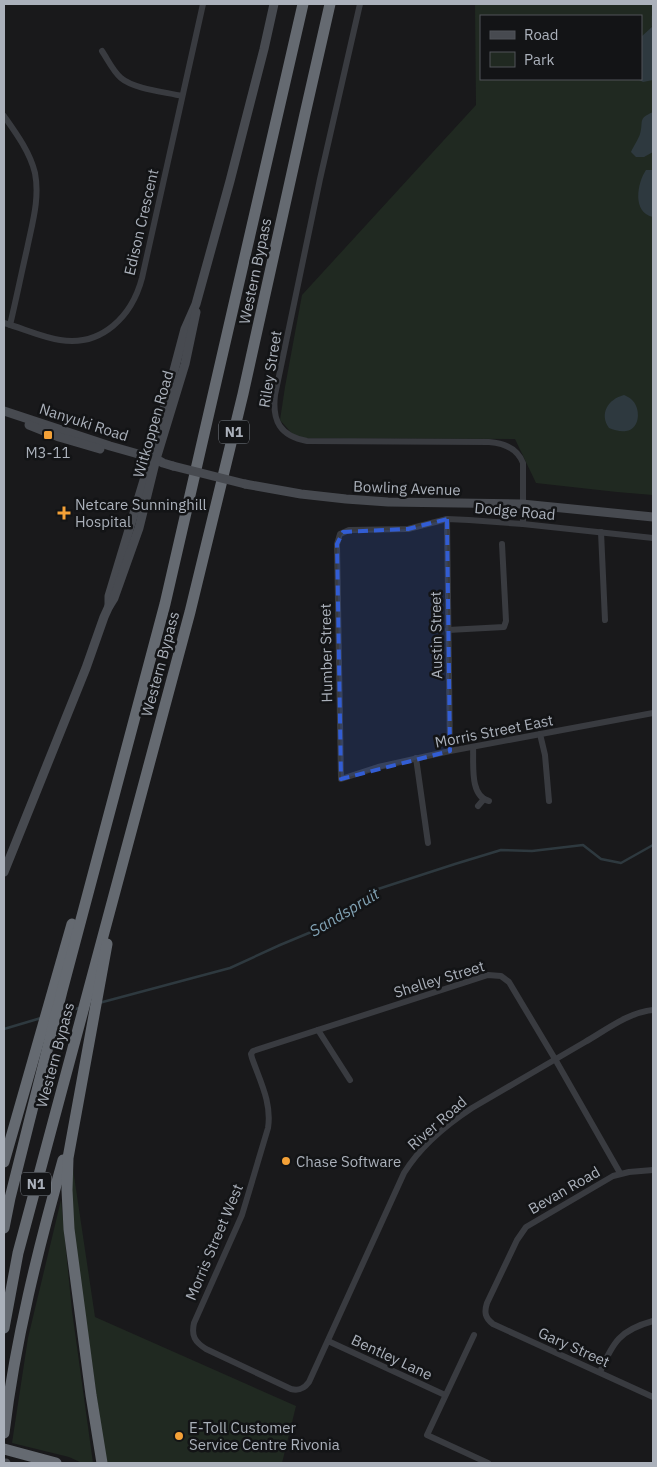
<svg xmlns="http://www.w3.org/2000/svg" width="657" height="1467" viewBox="0 0 657 1467" font-family="'IBM Plex Sans',sans-serif">
	<rect width="100%" height="100%" fill="#19191b"/>
	<g fill="#202921" fill-rule="evenodd">
		<path d="M475,4H653V495L617,492L536,483L515,439L296,438L280,420L285,387L302,295L476,105ZM481,16H641V79H481Z"/>
		<polygon points="73,1169 95,1317 296,1406 282,1463 106,1463 73,1228 71,1180"/>
		<polygon points="61,1200 72,1311 93,1463 82,1463 69,1457 12,1443 28,1338"/>
	</g>
	<g fill="#2e393f">
		<polygon points="653,26 653,80 643,82 637,79 641,79 641,37"/>
		<path d="M653,112V152L644,157H636L631,152C633,147 639,138 640,134C644,121 637,119 653,112Z"/>
		<path d="M646,170H653V217C632,213 637,183 646,170Z"/>
		<path d="M624,395C626,396 629,397 631,399C641,407 641,429 626,431C621,432 614,430 609,428C599,414 608,399 624,395Z"/>
	</g>
	<g fill="none" stroke-linecap="round" stroke-linejoin="round">
		<g stroke="#2e393f" stroke-width="2.5">
			<polyline points="653,26 653,16"/>
			<polyline points="99,1003 230,968 280,945 328,925 375,890 455,864 501,850 532,851 583,845 601,859 621,863 653,845"/>
			<polyline points="60,1013 79,1008"/>
			<polyline points="4,1029 41,1018"/>
		</g>
		<g stroke="#393b40" stroke-width="6">
			<path d="M360,4L320,179L275,395C272,421 280,436 307,441L489,442C504,443 517,448 523,463V524"/>
			<path d="M102,51C108,60 113,71 121,78C134,89 165,92 182,96"/>
			<path d="M4,116C16,133 30,152 35,173C40,199 32,224 27,249C21,275 16,300 10,325"/>
			<path d="M4,323C22,328 41,337 60,340C102,347 132,316 142,278L203,4"/>
			<polyline points="447,519 450,751"/>
			<polyline points="601,532 605,620"/>
			<polyline points="653,538 523,524 469,520 447,519 408,529 349,530 340,534 337,544 341,779 378,767 450,751 653,713"/>
			<polyline points="448,630 504,627 506,621 502,544"/>
			<polyline points="540,734 545,755 549,801"/>
			<path d="M473,747C474,763 469,796 489,801"/>
			<polyline points="416,758 428,843"/>
			<polyline points="478,806 484,799"/>
			<polyline points="318,1030 350,1080"/>
			<path d="M653,1170L629,1172L613,1176L526,1227L517,1240L487,1303C484,1312 485,1318 493,1324L653,1397"/>
			<path d="M620,1173L555,1059L509,982L501,976L488,975L253,1051L251,1054L252,1058C260,1081 272,1103 268,1128L242,1215L194,1323C191,1336 195,1342 206,1349L291,1389C299,1391 304,1389 309,1382L404,1173C420,1147 446,1125 472,1108C510,1086 547,1064 585,1042C606,1030 629,1012 653,1010"/>
			<polyline points="474,1335 427,1435 488,1463"/>
			<polyline points="328,1341 445,1395"/>
			<path d="M600,1372C613,1342 620,1330 653,1321"/>
		</g>
		<g stroke="#474a50" stroke-width="9">
			<polyline points="4,411 110,446 156,459 163,463 173,466"/>
			<polyline points="29,425 59,437 100,449"/>
			<polyline points="245,484 301,494 346,499 388,502 522,504 653,517"/>
			<polyline points="109,606 109,596 151,457 185,329 196,304 230,181 264,49 274,4"/>
			<polyline points="4,872 86,668 104,617 109,606 114,598 139,528 156,459 185,364 196,312"/>
			<polyline points="4,1463 6,1463"/>
		</g>
		<g stroke="#656a71" stroke-width="11">
			<polyline points="4,1162 72,924"/>
			<polyline points="4,1228 10,1198 62,991 165,604 303,4"/>
			<polyline points="4,1328 18,1253 190,612 243,394 305,114 330,4"/>
			<path d="M4,1433C15,1341 38,1249 63,1160"/>
			<polyline points="4,1449 56,1463"/>
			<polyline points="102,1463 91,1395 69,1229 67,1190 68,1158 107,944"/>
		</g>
		<polyline stroke="#474a50" stroke-width="9" points="173,466 245,484"/>
	</g>
	<path fill="#325dd4" fill-opacity="0.2" stroke="#325dd4" stroke-width="4" stroke-dasharray="10 6" stroke-linejoin="round" d="M447,519L450,751L341,779L337,544L343,532L408,529Z"/>
	<g fill="#f4a137" stroke="#131416" stroke-width="2">
		<rect x="43" y="430" width="10" height="10" rx="2.5"/>
		<path d="M61.5 505.5h5v5h5v5h-5v5h-5v-5h-5v-5h5z"/>
		<circle cx="286" cy="1161" r="5"/>
		<circle cx="179" cy="1436" r="5"/>
	</g>
	<g text-anchor="middle" dominant-baseline="central" stroke-width="5" stroke-linejoin="round" paint-order="stroke">
		<g fill="#131416" stroke="#7d828a" stroke-width="1">
			<rect x="219" y="420.5" width="30" height="23" rx="4"/>
			<rect x="21" y="1172.5" width="30" height="23" rx="4"/>
		</g>
		<g font-size="14" font-weight="bold" fill="#abb1bb">
			<text x="234" y="432">N1</text>
			<text x="36" y="1184">N1</text>
		</g>
		<g font-size="15" fill="#abb1bb" stroke="#131416">
			<text transform="translate(141 222) rotate(-77)">Edison Crescent</text>
			<text transform="translate(255 271) rotate(-78)">Western Bypass</text>
			<text transform="translate(270 369) rotate(-81)">Riley Street</text>
			<text transform="translate(84 422) rotate(18)">Nanyuki Road</text>
			<text transform="translate(153 424) rotate(-74)">Witkoppen Road</text>
			<text transform="translate(407 488) rotate(2)">Bowling Avenue</text>
			<text transform="translate(515 511) rotate(5)">Dodge Road</text>
			<text transform="translate(436 635) rotate(-91)">Austin Street</text>
			<text transform="translate(326 653) rotate(-91)">Humber Street</text>
			<text transform="translate(160 664) rotate(-75)">Western Bypass</text>
			<text transform="translate(494 731) rotate(-11)">Morris Street East</text>
			<text transform="translate(439 979) rotate(-17)">Shelley Street</text>
			<text transform="translate(55 1055) rotate(-75)">Western Bypass</text>
			<text transform="translate(437 1123) rotate(-41)">River Road</text>
			<text transform="translate(564 1190) rotate(-30)">Bevan Road</text>
			<text transform="translate(214 1242) rotate(-67)">Morris Street West</text>
			<text transform="translate(574 1347) rotate(24)">Gary Street</text>
			<text transform="translate(392 1357) rotate(25)">Bentley Lane</text>
		</g>
		<g font-size="15" fill="#abb1bb" stroke="#131416" text-anchor="start">
			<text x="48" y="452" text-anchor="middle">M3-11</text>
			<text x="75" y="504">Netcare Sunninghill<tspan x="75" dy="17">Hospital</tspan></text>
			<text x="296" y="1161">Chase Software</text>
			<text x="189" y="1427">E-Toll Customer<tspan x="189" dy="17">Service Centre Rivonia</tspan></text>
		</g>
		<g font-size="16" font-style="italic" fill="#82a3b5" stroke="#131416">
			<text transform="translate(344 912) rotate(-31)">Sandspruit</text>
		</g>
	</g>
	<rect width="657" height="1467" fill="none" stroke="#abb1bb" stroke-width="10"/>
	<rect x="480" y="15" width="162" height="65" fill="#131416" stroke="#505358"/>
	<rect x="490" y="31" width="25" height="8" fill="#474a50" stroke="#505358"/>
	<text x="524" y="40" font-size="15" fill="#abb1bb">Road</text>
	<rect x="490" y="52" width="25" height="15" fill="#202921" stroke="#505358"/>
	<text x="524" y="65" font-size="15" fill="#abb1bb">Park</text>
</svg>
